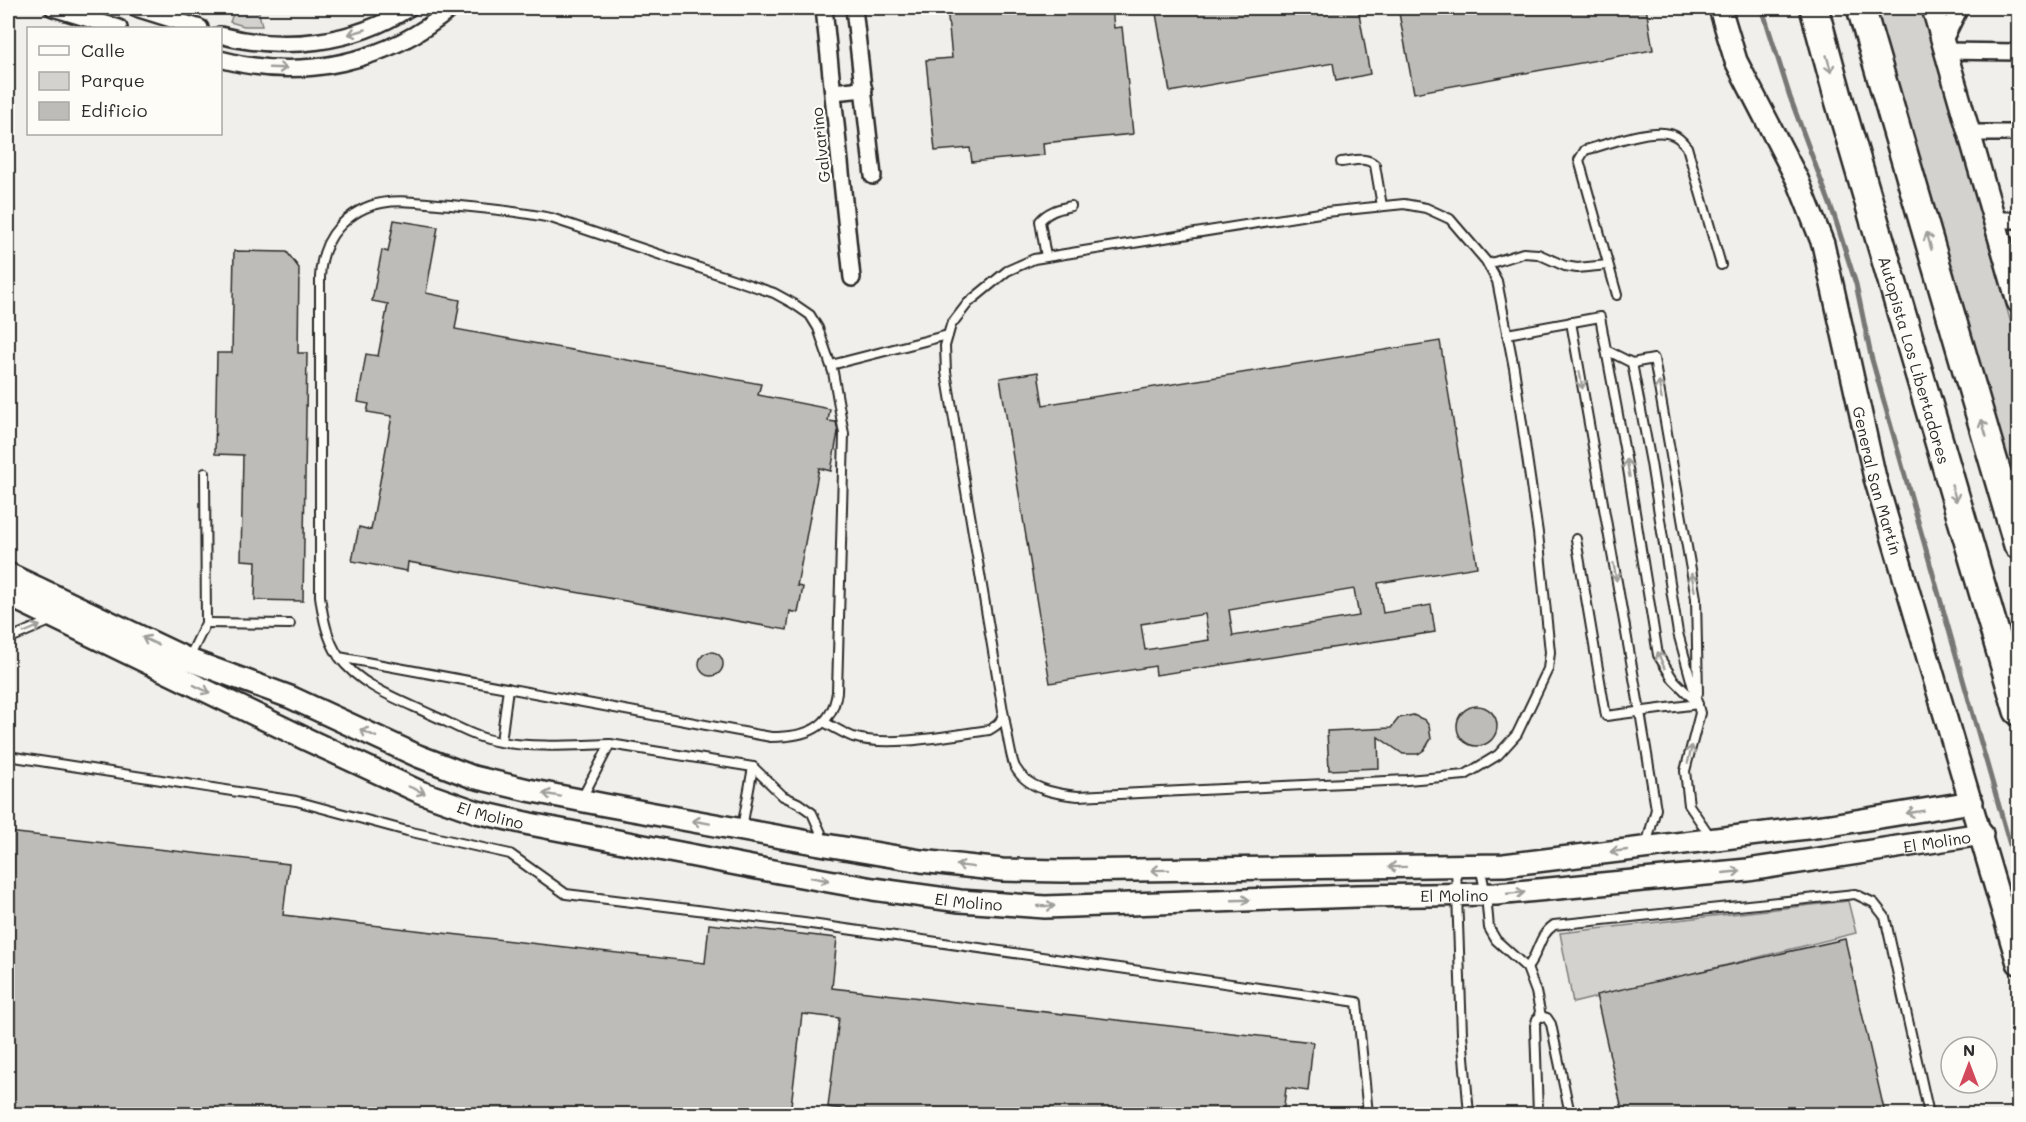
<svg xmlns="http://www.w3.org/2000/svg" width="2026" height="1122" viewBox="0 0 2026 1122" font-family="Mali,sans-serif">
	<rect width="100%" height="100%" fill="#f0efeb"/>
	<filter id="ink" filterUnits="userSpaceOnUse"><feTurbulence type="fractalNoise" baseFrequency=".0167" numOctaves="2"/><feDisplacementMap in="SourceGraphic" scale="12" xChannelSelector="R" yChannelSelector="G"/><feConvolveMatrix kernelMatrix="1 2 1 2 8 2 1 2 1" color-interpolation-filters="sRGB"/></filter>
	<g filter="url(#ink)">
		<g fill="#d3d2cf" stroke="#7f7e7d" stroke-width="1.5">
			<polygon points="235,8 258,8 262,26 244,26 230,22"/>
			<polygon points="1873,8 1922,8 2018,348 2018,504"/>
			<polygon points="1848,901 1856,933 1573,1003 1560,933"/>
		</g>
		<g fill="none" stroke-linecap="round" stroke-linejoin="round">
			<polyline stroke="#777775" stroke-width="5" points="1762,8 1790,97 1834,215 1856,284 1871,356 2018,873"/>
		</g>
		<g fill="#bdbcb8" stroke="#2b2b2b" stroke-width="1.5" fill-rule="evenodd">
			<polygon points="947,8 1112,8 1114,28 1122,27 1133,134 1043,143 1044,155 972,162 970,148 935,151 926,60 952,58"/>
			<polygon points="1155,8 1358,8 1370,74 1336,81 1333,63 1170,92"/>
			<polygon points="1398,8 1646,8 1653,50 1414,93"/>
			<polygon points="394,220 438,227 426,293 460,300 455,329 761,384 758,395 830,409 828,421 836,422 838,432 831,471 819,468 797,586 803,587 798,613 790,611 787,630 408,562 407,571 352,561 359,527 371,530 392,416 367,412 369,404 358,402 366,354 378,356 388,304 372,301 382,250 388,252"/>
			<polygon points="234,251 287,252 299,268 298,353 307,353 303,601 255,600 256,561 241,560 243,455 215,454 217,353 232,353"/>
			<path d="M1440,341L1477,567L1378,583L1383,613L1431,605L1435,632L1156,675L1155,666L1050,683L1000,378L1038,372L1043,405ZM1354,589L1359,616L1233,636L1229,610ZM1205,614L1209,640L1145,650L1141,624Z"/>
			<circle cx="711" cy="664" r="12"/>
			<circle cx="1477" cy="726" r="20"/>
			<polygon points="1413,715 1425,720 1429,726 1431,739 1424,750 1418,754 1403,754 1378,737 1379,768 1329,770 1327,731 1391,728 1399,718"/>
			<polygon points="8,832 289,864 283,915 705,963 709,924 837,938 832,988 1313,1042 1308,1091 1286,1088 1283,1114 841,1114 841,1109 828,1107 839,1018 802,1014 790,1114 8,1114"/>
			<polygon points="1845,939 1885,1114 1623,1114 1596,995"/>
		</g>
		<g fill="none" stroke-linecap="round" stroke-linejoin="round">
			<defs>
				<g id="lane">
					<polyline points="8,151 10,252"/>
					<path d="M1341,162C1353,161 1366,156 1375,165L1382,206"/>
					<path d="M1046,257L1040,221C1048,211 1059,209 1071,206"/>
					<polyline points="1488,264 1523,253 1538,254 1565,266 1577,268 1608,265"/>
					<path d="M1617,295L1579,160L1585,150C1606,145 1653,126 1673,135C1679,137 1683,142 1687,147L1721,265"/>
					<polyline points="1571,322 1640,712 1656,809 1646,846"/>
					<polyline points="1507,334 1600,317 1628,469 1658,655 1673,679 1697,703"/>
					<polyline points="1606,350 1632,363 1651,463 1678,633 1700,713 1685,771 1689,805 1710,836"/>
					<polyline points="1632,363 1654,359 1696,598 1698,693"/>
					<polyline points="831,365 948,335"/>
					<polyline points="1576,539 1606,716 1698,704"/>
					<polyline points="206,623 290,624"/>
					<polyline points="8,639 50,621"/>
					<path d="M339,657L771,737C805,737 832,729 837,692L844,434L833,372L818,328L810,315L794,304L774,293L551,218C518,211 484,208 451,205C408,202 371,192 339,227C326,241 321,258 320,277V596C323,618 327,639 339,657C360,686 400,700 432,715C454,725 475,738 500,742C535,748 574,745 610,744"/>
					<polyline points="189,658 206,623 205,473"/>
					<path d="M824,722C833,727 843,733 853,737C888,748 952,735 989,730C998,725 1002,722 1003,711L946,372L945,346L951,325L968,303L1007,271L1034,259L1326,212L1404,204L1426,208L1450,219L1486,261L1497,281L1514,368L1538,533L1550,652L1548,669L1517,734L1498,755L1465,775L1407,780L1078,796C1056,794 1027,789 1015,767C1010,757 1006,724 1003,711"/>
					<polyline points="501,742 508,688"/>
					<polyline points="8,756 296,801 407,831 510,854 566,894 804,923 1357,1002 1368,1114"/>
					<polyline points="581,800 610,744 753,767 783,796 798,803 812,813 821,833 820,843"/>
					<polyline points="742,828 753,767"/>
					<polyline points="1480,866 1486,895 1489,928 1496,940 1527,968 1536,992 1541,1016 1547,1018 1551,1024 1570,1114"/>
					<polyline points="1456,867 1462,1034 1469,1114"/>
					<path d="M1527,968C1540,952 1537,937 1554,925L1855,894L1874,903L1885,917L1929,1114"/>
					<polyline points="1538,1114 1535,1026 1537,1019 1541,1016"/>
				</g>
				<g id="street">
					<polyline points="53,8 119,28"/>
					<polyline points="136,8 200,28"/>
					<polyline points="824,8 852,278"/>
					<polyline points="854,8 873,176"/>
					<path d="M220,35C283,52 354,44 409,8"/>
					<polyline points="1942,44 1960,8"/>
					<polyline points="1944,51 2018,52"/>
					<path d="M220,59C301,82 389,62 452,8"/>
					<polyline points="833,92 864,89"/>
					<polyline points="1968,133 2018,133"/>
					<polyline points="1994,220 2018,220"/>
				</g>
				<g id="secondary">
					<path id="s1" d="M1720,8L1736,61L1798,181L1823,244L1875,478L2018,963"/>
					<polyline points="1933,8 2018,302"/>
					<polyline points="8,574 189,660 290,697 418,756 473,777 528,790 605,805 820,844 921,861 1002,870 1062,871 1504,865 1831,825 1972,802"/>
					<path id="s2" d="M8,595L308,740L420,792L477,812L530,824L762,869L873,889L960,901L1045,907L1357,896L1496,894L1748,870L1982,834"/>
				</g>
				<g id="highway">
					<path id="s3" d="M1814,8L1839,100L2018,711"/>
					<polyline points="1861,8 2018,545"/>
				</g>
			</defs>
			<use href="#lane" stroke="#2b2b2b" stroke-width="12"/>
			<use href="#street" stroke="#2b2b2b" stroke-width="20"/>
			<use href="#secondary" stroke="#2b2b2b" stroke-width="26"/>
			<use href="#highway" stroke="#2b2b2b" stroke-width="32"/>
			<use href="#lane" stroke="#fdfcf7" stroke-width="8"/>
			<use href="#street" stroke="#fdfcf7" stroke-width="15"/>
			<use href="#secondary" stroke="#fdfcf7" stroke-width="21"/>
			<use href="#highway" stroke="#fdfcf7" stroke-width="27"/>
		</g>
		<defs><path id="oneway-shaft" d="M-6 0H5M1.5-3L5.5 0L1.5 3" fill="none" stroke-width="1.6" stroke-linecap="round" stroke-linejoin="round" transform="scale(1.5)"/></defs>
		<g stroke="#9e9e9b">
			<use href="#oneway-shaft" transform="translate(357 32) rotate(164)"/>
			<use href="#oneway-shaft" transform="translate(1829 64) rotate(74)"/>
			<use href="#oneway-shaft" transform="translate(278 68) rotate(2)"/>
			<use href="#oneway-shaft" transform="translate(1929 241) rotate(-106)"/>
			<use href="#oneway-shaft" transform="translate(1581 380) rotate(80)"/>
			<use href="#oneway-shaft" transform="translate(1660 390) rotate(-100)"/>
			<use href="#oneway-shaft" transform="translate(1984 428) rotate(-106)"/>
			<use href="#oneway-shaft" transform="translate(1628 468) rotate(-100)"/>
			<use href="#oneway-shaft" transform="translate(1954 493) rotate(74)"/>
			<use href="#oneway-shaft" transform="translate(1615 572) rotate(80)"/>
			<use href="#oneway-shaft" transform="translate(1693 582) rotate(-100)"/>
			<use href="#oneway-shaft" transform="translate(32 629) rotate(-23)"/>
			<use href="#oneway-shaft" transform="translate(150 641) rotate(-155)"/>
			<use href="#oneway-shaft" transform="translate(1661 660) rotate(-113)"/>
			<use href="#oneway-shaft" transform="translate(202 689) rotate(26)"/>
			<use href="#oneway-shaft" transform="translate(368 733) rotate(-155)"/>
			<use href="#oneway-shaft" transform="translate(1690 754) rotate(-76)"/>
			<use href="#oneway-shaft" transform="translate(417 790) rotate(23)"/>
			<use href="#oneway-shaft" transform="translate(552 795) rotate(-170)"/>
			<use href="#oneway-shaft" transform="translate(1915 812) rotate(171)"/>
			<use href="#oneway-shaft" transform="translate(701 822) rotate(-170)"/>
			<use href="#oneway-shaft" transform="translate(1619 851) rotate(174)"/>
			<use href="#oneway-shaft" transform="translate(965 866) rotate(-173)"/>
			<use href="#oneway-shaft" transform="translate(1397 867) rotate(179)"/>
			<use href="#oneway-shaft" transform="translate(1160 870) rotate(179)"/>
			<use href="#oneway-shaft" transform="translate(1732 872) rotate(-6)"/>
			<use href="#oneway-shaft" transform="translate(820 879) rotate(10)"/>
			<use href="#oneway-shaft" transform="translate(1516 893) rotate(-5)"/>
			<use href="#oneway-shaft" transform="translate(1241 900) rotate(-2)"/>
			<use href="#oneway-shaft" transform="translate(1046 906)"/>
		</g>
	</g>
	<g text-anchor="middle" dominant-baseline="central" stroke-width="4.5" stroke-linejoin="round" paint-order="stroke">
		<g font-size="16" fill="#2b2b2b" stroke="#fdfcf7">
			<text transform="translate(820 145) rotate(-96)">Galvarino</text>
			<text stroke="none"><textPath href="#s3" startOffset="366">Autopista Los Libertadores</textPath></text>
			<text stroke="none"><textPath href="#s1" startOffset="501">General San Martín</textPath></text>
			<text stroke="none"><textPath href="#s2" startOffset="531">El Molino</textPath></text>
			<text stroke="none"><textPath href="#s2" startOffset="1989">El Molino</textPath></text>
			<text stroke="none"><textPath href="#s2" startOffset="1503">El Molino</textPath></text>
			<text stroke="none"><textPath href="#s2" startOffset="1017">El Molino</textPath></text>
		</g>
	</g>
	<rect width="2026" height="1122" fill="none" stroke="#fdfcf7" stroke-width="30"/>
	<rect x="15" y="15" width="1996" height="1092" fill="none" stroke="#2b2b2b" stroke-width="2" filter="url(#ink)"/>
	<rect x="27" y="27" width="195" height="108" fill="#fdfcf7" stroke="#a9a8a5" stroke-width="1.5"/>
	<rect x="39" y="46" width="30" height="9" fill="#fdfcf7" stroke="#a9a8a5" stroke-width="1.5"/>
	<text x="81" y="57" font-size="18" fill="#2b2b2b">Calle</text>
	<rect x="39" y="72" width="30" height="18" fill="#d3d2cf" stroke="#a9a8a5" stroke-width="1.5"/>
	<text x="81" y="87" font-size="18" fill="#2b2b2b">Parque</text>
	<rect x="39" y="102" width="30" height="18" fill="#bdbcb8" stroke="#a9a8a5" stroke-width="1.5"/>
	<text x="81" y="117" font-size="18" fill="#2b2b2b">Edificio</text>
	<g transform="translate(1969 1065)"><circle r="28" fill="#fdfcf7" stroke="#a9a8a5" stroke-width="1.5"/>
	<path d="M0-4.5L10 22L0 15L-10 22Z" fill="#d1495b"/>
	<text y="-9" font-size="16" font-weight="bold" text-anchor="middle" fill="#2b2b2b">N</text>
	</g>
</svg>
